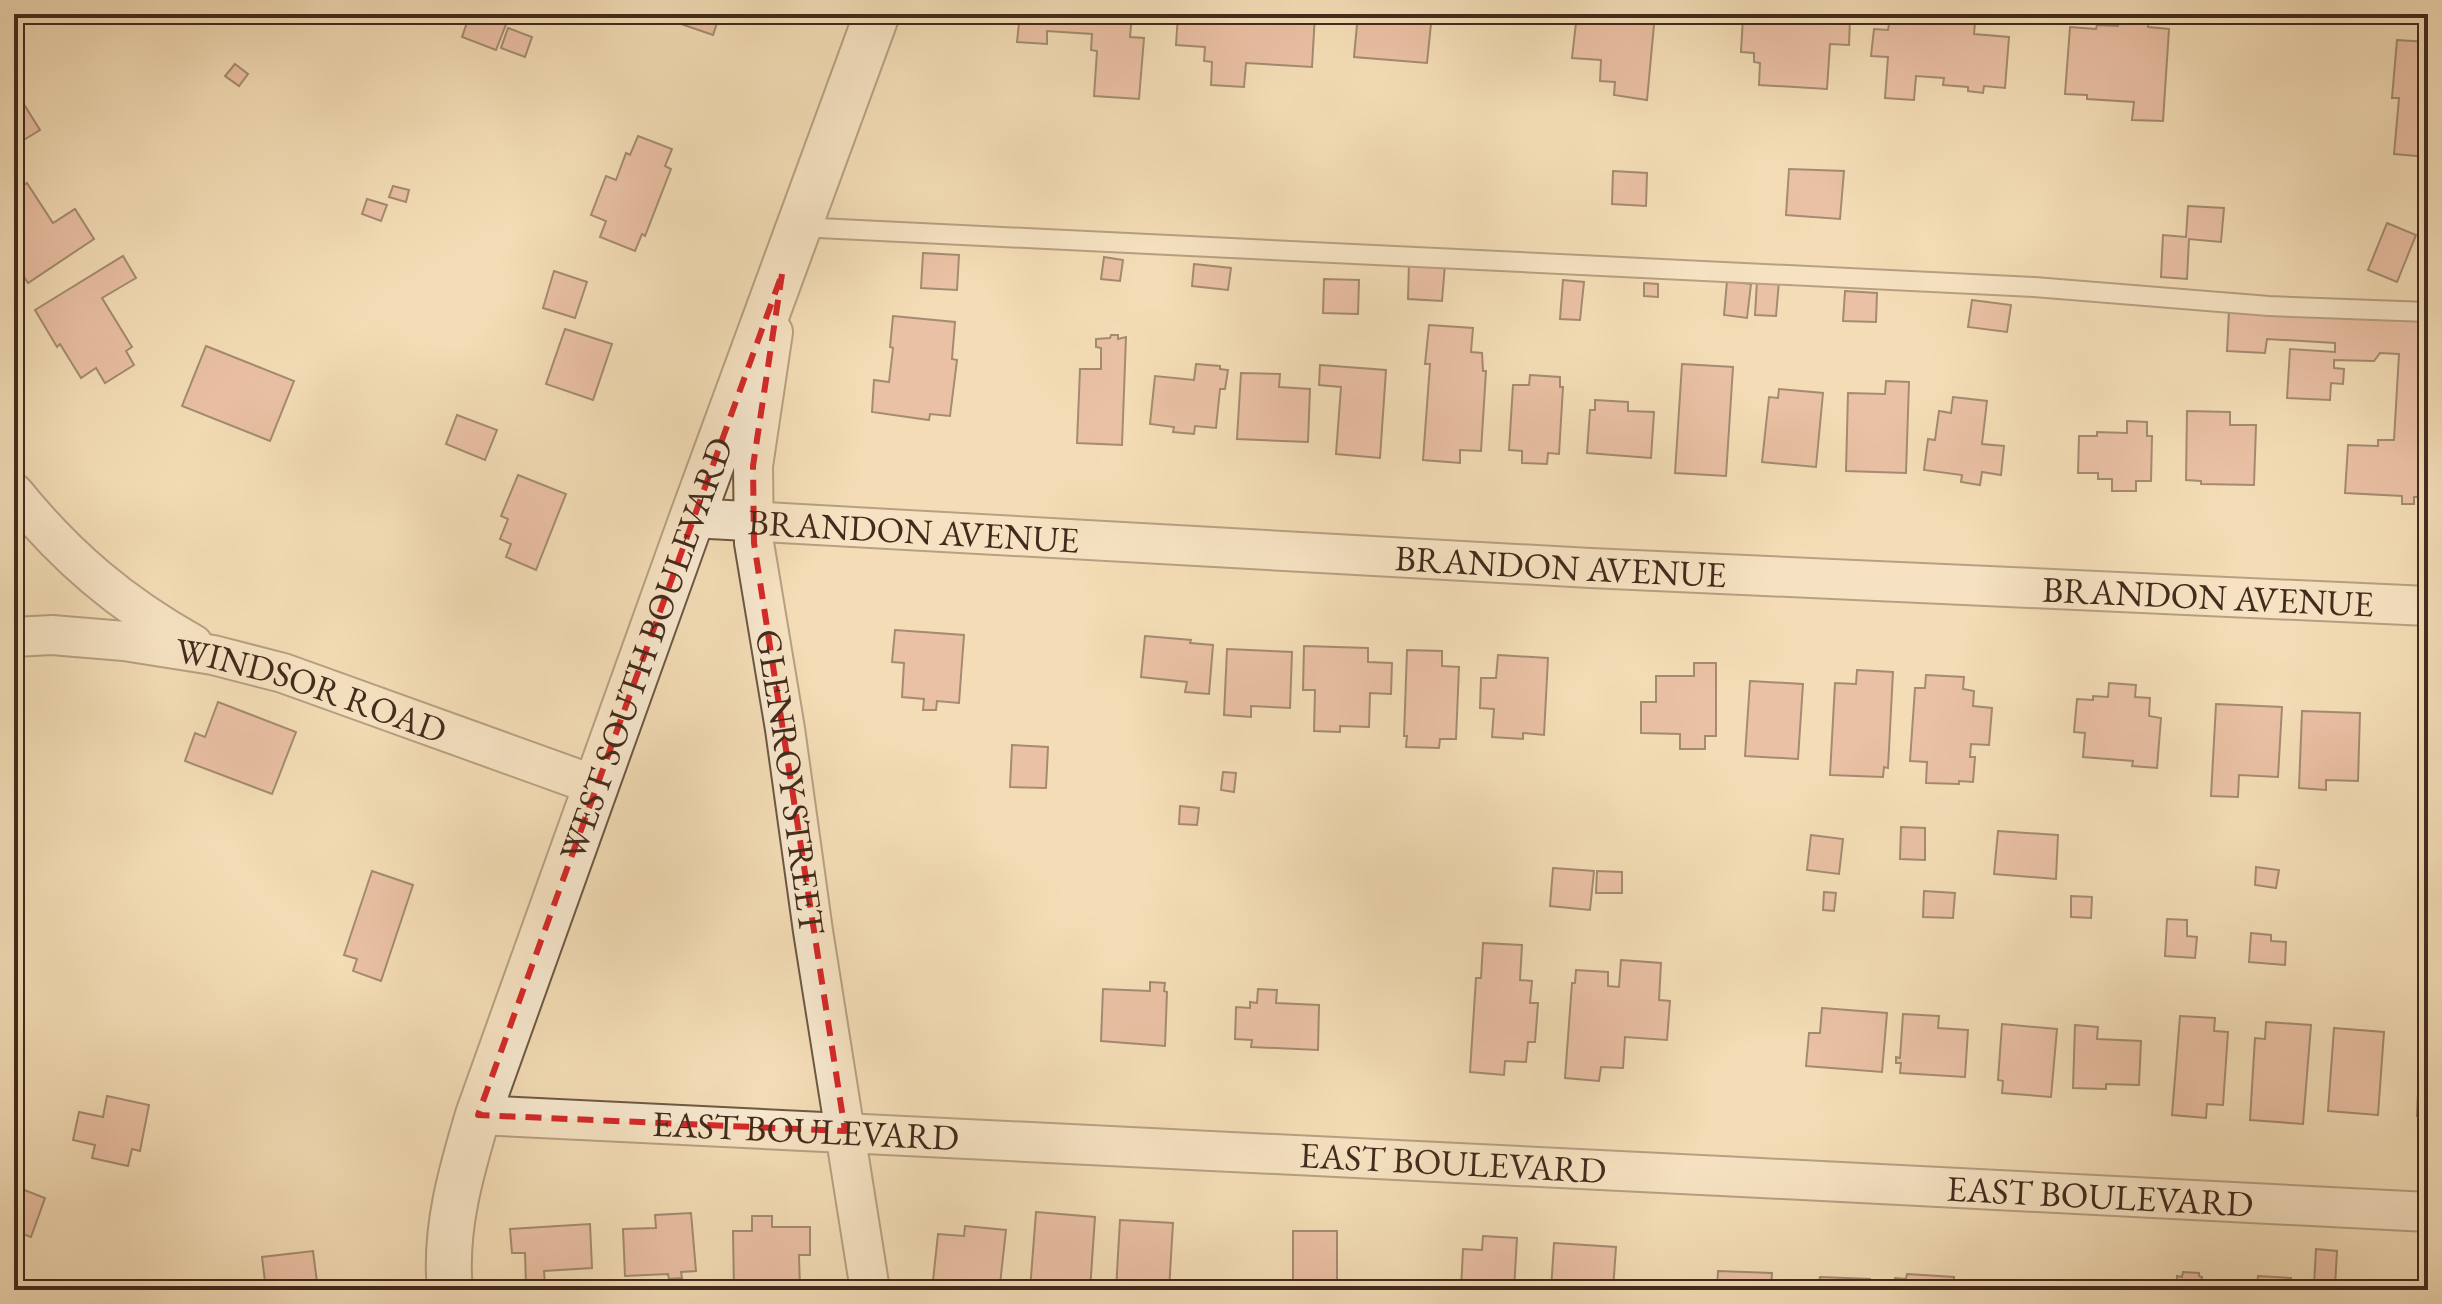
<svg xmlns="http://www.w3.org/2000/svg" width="2442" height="1304" viewBox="0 0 2442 1304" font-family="'EB Garamond',serif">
	<rect width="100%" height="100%" fill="#f4ddb7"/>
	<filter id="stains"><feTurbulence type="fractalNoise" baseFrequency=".0025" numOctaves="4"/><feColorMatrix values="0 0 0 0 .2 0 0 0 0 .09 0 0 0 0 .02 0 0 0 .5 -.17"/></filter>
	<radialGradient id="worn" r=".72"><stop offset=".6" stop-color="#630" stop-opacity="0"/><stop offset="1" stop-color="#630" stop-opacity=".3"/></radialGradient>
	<g fill="#e0a190" stroke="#422b1d" stroke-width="2">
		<polygon points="470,14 510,14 496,50 462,37"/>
		<polygon points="652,14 720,14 713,35"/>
		<polygon points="1013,14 1132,14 1130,37 1144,38 1139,99 1094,96 1097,51 1091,50 1092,34 1047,31 1047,44 1017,42 1019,23 1012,23"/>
		<polygon points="1178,14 1315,14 1312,67 1246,63 1244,87 1211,85 1212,62 1204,61 1205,47 1176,45"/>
		<polygon points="1358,14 1432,14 1427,63 1354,57"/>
		<polygon points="1577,14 1655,14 1647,100 1614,95 1615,82 1600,81 1601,60 1572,58"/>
		<polygon points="1756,14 1832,14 1832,18 1850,19 1849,45 1830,44 1827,89 1759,85 1760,63 1754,62 1754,53 1741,52 1743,17 1755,18"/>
		<polygon points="2118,14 2148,14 2148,27 2169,29 2163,121 2132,120 2134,102 2087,99 2087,95 2065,94 2070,27 2096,29 2097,25 2118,26"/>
		<polygon points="1934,15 1950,16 1949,21 1975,23 1974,34 2009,37 2005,88 1984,86 1983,93 1968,91 1968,87 1943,85 1944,78 1916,76 1914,100 1885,98 1888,57 1871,56 1874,29 1888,30 1890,18 1933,21"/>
		<polygon points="508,28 532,37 525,57 501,48"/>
		<polygon points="2397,40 2428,42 2428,157 2394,154 2399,98 2392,98"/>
		<polygon points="235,64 248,74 239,86 225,76"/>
		<polygon points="25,106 40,130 14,146 14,113"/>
		<polygon points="638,136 672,149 665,166 671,169 645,236 642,234 635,251 600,237 606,221 591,215 606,176 616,180 626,153 630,155"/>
		<polygon points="1789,169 1844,171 1840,219 1786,215"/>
		<polygon points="1613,171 1647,173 1646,206 1612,204"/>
		<polygon points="27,183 53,223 75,209 94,239 28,283 14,261 14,244 17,242 14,237 14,192"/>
		<polygon points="393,186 409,190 406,202 389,197"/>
		<polygon points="367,199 387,205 381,221 362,214"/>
		<polygon points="2188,206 2224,208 2221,242 2189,239 2187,279 2161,277 2163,235 2186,237"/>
		<polygon points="2387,223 2416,235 2397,282 2368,270"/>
		<polygon points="923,253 959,255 957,290 921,288"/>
		<polygon points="123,256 136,278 102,298 132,347 126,351 134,365 105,383 96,368 81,378 60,344 57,347 35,310"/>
		<polygon points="1104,257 1123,260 1120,281 1101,279"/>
		<polygon points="1409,262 1445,264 1442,301 1408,299"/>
		<polygon points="1194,264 1231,268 1228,290 1192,286"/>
		<polygon points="554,271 587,282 575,318 543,308"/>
		<polygon points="1324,279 1359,280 1358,314 1323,313"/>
		<polygon points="1563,280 1584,282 1580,320 1560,319"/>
		<polygon points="1757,280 1779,281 1776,316 1755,315"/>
		<polygon points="1727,281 1751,284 1747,318 1724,315"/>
		<polygon points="1644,283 1658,284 1658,297 1644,296"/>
		<polygon points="1845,291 1877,293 1876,322 1843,321"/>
		<polygon points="1972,300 2011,305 2007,332 1968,327"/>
		<polygon points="2229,310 2428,321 2428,395 2425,395 2420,497 2414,497 2414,504 2402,504 2402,496 2345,493 2348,445 2378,446 2378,440 2394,440 2399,354 2380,353 2374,361 2334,360 2334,368 2344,369 2343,384 2331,383 2330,400 2287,398 2290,349 2335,352 2335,343 2267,339 2265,353 2227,351"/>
		<polygon points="893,316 955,322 952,359 957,360 950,416 930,414 929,420 872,412 874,380 889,382 893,348 890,347"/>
		<polygon points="1429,325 1473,328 1471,352 1482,353 1483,371 1486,371 1481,451 1460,450 1460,463 1423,460 1430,364 1425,364"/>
		<polygon points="565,329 612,344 593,400 546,384"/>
		<polygon points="1111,335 1118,335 1118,339 1126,337 1122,445 1077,443 1080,369 1101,369 1101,348 1096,347 1096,339 1110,338"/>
		<polygon points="206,346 294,381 270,441 182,406"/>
		<polygon points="1196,364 1220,366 1220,369 1228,370 1225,389 1220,389 1216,428 1195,426 1194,434 1173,432 1174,427 1150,424 1155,376 1194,380"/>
		<polygon points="1682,364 1733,367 1726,476 1675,473"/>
		<polygon points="1320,365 1386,370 1380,458 1336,454 1341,387 1319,385"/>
		<polygon points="1241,373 1280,374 1279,387 1310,389 1308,442 1237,439"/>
		<polygon points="1530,375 1560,377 1560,387 1563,387 1559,454 1548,453 1547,464 1522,463 1522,451 1509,450 1513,385 1529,385"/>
		<polygon points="1886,381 1909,382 1906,473 1846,471 1848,393 1885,394"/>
		<polygon points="1779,389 1823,393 1816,467 1762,462 1769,397 1778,398"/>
		<polygon points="1953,397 1987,401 1982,444 2004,446 2001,475 1982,472 1980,485 1961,482 1962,475 1924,470 1928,439 1935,440 1939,411 1951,413"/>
		<polygon points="1595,400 1628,402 1628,411 1654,412 1651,458 1587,453 1590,410 1595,410"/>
		<polygon points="2187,411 2230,412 2230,425 2256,425 2254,485 2201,484 2201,481 2186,480"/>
		<polygon points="457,415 497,430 485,460 446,444"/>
		<polygon points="2127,421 2147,422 2147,436 2152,436 2151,481 2136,481 2136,491 2112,491 2112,479 2098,479 2098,473 2078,473 2079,436 2097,436 2097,432 2127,433"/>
		<polygon points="518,475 566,494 536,570 506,557 511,544 500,539 508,519 501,516"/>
		<polygon points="895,630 964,635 959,703 937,701 936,710 923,710 924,699 902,697 904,663 892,662"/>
		<polygon points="1145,636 1191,640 1190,643 1213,645 1209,694 1185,692 1187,682 1141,677"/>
		<polygon points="1304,646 1368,648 1368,662 1392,663 1391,694 1370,693 1369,727 1340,726 1340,732 1314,731 1315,690 1303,690"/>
		<polygon points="1227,649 1292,652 1290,708 1251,706 1251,717 1224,715"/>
		<polygon points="1407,650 1442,651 1442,666 1459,667 1456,739 1440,739 1439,748 1406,747 1407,736 1404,736"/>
		<polygon points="1498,655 1548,658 1544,735 1523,733 1523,739 1492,737 1494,709 1480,708 1481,678 1496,678"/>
		<polygon points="1694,663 1716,663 1716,736 1705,736 1705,749 1680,749 1680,734 1641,733 1641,702 1656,702 1656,676 1694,676"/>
		<polygon points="1857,670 1893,672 1888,768 1884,767 1883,777 1830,775 1835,683 1856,684"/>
		<polygon points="1926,675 1964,677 1963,689 1974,691 1973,706 1992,708 1989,745 1971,744 1970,757 1975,757 1973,782 1959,781 1959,784 1926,783 1927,762 1910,761 1915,688 1925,688"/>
		<polygon points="1750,681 1803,684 1798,759 1745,756"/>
		<polygon points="2109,683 2136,685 2135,697 2150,698 2149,716 2161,718 2157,768 2132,766 2133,761 2083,757 2085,733 2074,732 2077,699 2093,700 2093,696 2108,697"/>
		<polygon points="218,702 296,732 272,794 185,761 195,733 205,737"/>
		<polygon points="2216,704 2282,707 2278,777 2239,775 2238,797 2211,796"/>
		<polygon points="2302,711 2360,713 2358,781 2326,780 2326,790 2299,788"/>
		<rect x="2418" y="717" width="10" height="59"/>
		<polygon points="1012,745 1048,747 1046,788 1010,787"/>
		<polygon points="1223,772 1236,773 1234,792 1221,790"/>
		<polygon points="1180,806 1199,808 1197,825 1179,824"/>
		<polygon points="1901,827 1925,828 1925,860 1900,859"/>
		<polygon points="1998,831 2058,835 2056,879 1994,874"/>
		<polygon points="1811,835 1843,839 1839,874 1807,870"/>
		<polygon points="2256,867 2279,870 2276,888 2255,885"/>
		<polygon points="1553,868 1594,871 1590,910 1550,906"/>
		<polygon points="372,871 413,885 381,981 353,971 357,959 344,955"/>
		<polygon points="1597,871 1622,872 1622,893 1596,893"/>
		<polygon points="1924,891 1955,893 1953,918 1923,917"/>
		<polygon points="1824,892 1836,893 1834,911 1823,910"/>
		<polygon points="2071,896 2092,897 2091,918 2071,917"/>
		<polygon points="2167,919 2187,920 2187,936 2197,937 2195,958 2165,956"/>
		<polygon points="2251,933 2271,935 2271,941 2286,942 2285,965 2249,962"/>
		<polygon points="1483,943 1522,945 1520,980 1532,981 1530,1003 1538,1003 1535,1042 1528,1042 1526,1062 1505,1061 1504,1075 1470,1072 1476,978 1481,978"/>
		<polygon points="1621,960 1661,963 1659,1000 1670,1001 1667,1040 1625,1037 1623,1068 1601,1067 1599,1081 1565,1078 1572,983 1575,983 1576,970 1608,972 1608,986 1619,987"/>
		<polygon points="1150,982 1165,983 1164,991 1167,992 1165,1046 1101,1041 1103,989 1150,991"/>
		<polygon points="1258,989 1277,990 1276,1003 1319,1005 1318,1050 1251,1047 1252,1040 1235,1039 1236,1007 1250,1008 1250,1002 1257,1003"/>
		<polygon points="1822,1008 1887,1013 1882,1072 1806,1066 1809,1033 1820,1033"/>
		<polygon points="1903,1014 1939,1016 1938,1028 1968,1030 1965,1077 1900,1073 1901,1063 1896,1063 1896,1057 1900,1058"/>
		<polygon points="2180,1016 2215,1018 2214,1031 2228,1032 2223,1105 2207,1104 2206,1118 2172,1115"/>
		<polygon points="2266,1022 2311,1025 2303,1124 2250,1120 2255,1038 2265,1039"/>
		<polygon points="2002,1024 2057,1029 2051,1097 2002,1093 2003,1081 1998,1080"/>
		<polygon points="2075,1025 2098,1027 2097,1039 2141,1041 2139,1085 2106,1084 2106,1089 2073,1088"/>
		<polygon points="2334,1028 2384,1032 2378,1115 2328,1111"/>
		<polygon points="2419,1071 2428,1072 2428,1116 2417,1116"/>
		<polygon points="107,1096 149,1105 140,1151 132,1149 128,1166 92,1158 95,1145 73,1140 79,1112 103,1117"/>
		<polygon points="14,1186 45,1198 31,1237 14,1231"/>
		<polygon points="1036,1212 1095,1217 1090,1290 1030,1290"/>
		<polygon points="691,1213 696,1271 681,1272 682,1278 669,1279 668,1274 625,1276 623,1229 656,1228 655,1215"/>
		<polygon points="752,1216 772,1216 772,1227 810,1227 810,1255 799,1255 800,1290 734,1290 733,1231 752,1231"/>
		<polygon points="1120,1220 1173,1223 1169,1290 1116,1290"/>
		<polygon points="590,1224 592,1268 544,1271 545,1284 526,1285 525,1253 512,1253 510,1229"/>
		<polygon points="965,1226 1006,1230 1000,1284 972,1281 971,1290 932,1290 938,1234 964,1236"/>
		<rect x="1293" y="1231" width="44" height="59"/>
		<polygon points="1483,1236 1517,1238 1514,1290 1461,1290 1463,1249 1482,1250"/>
		<polygon points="1554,1243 1616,1247 1613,1290 1551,1290"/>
		<polygon points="2316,1249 2337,1251 2335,1286 2314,1285"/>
		<polygon points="313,1251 318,1290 266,1290 262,1257"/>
		<polygon points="1718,1271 1772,1273 1771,1290 1717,1290"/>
		<polygon points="2183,1272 2199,1273 2199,1276 2202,1277 2201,1288 2214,1290 2165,1290 2169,1288 2169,1282 2177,1282 2177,1276 2182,1277"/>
		<polygon points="1907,1274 1954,1277 1954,1290 1894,1290 1895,1278 1906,1279"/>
		<polygon points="2258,1276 2291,1278 2291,1290 2257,1290"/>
		<polygon points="1820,1277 1870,1279 1870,1290 1799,1290 1799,1281 1819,1282"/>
	</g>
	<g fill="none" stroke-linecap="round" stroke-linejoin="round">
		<defs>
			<polyline id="service" points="798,227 2034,287 2269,306 2428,312"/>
			<g id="minor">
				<path id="s1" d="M773,332L753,466L754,543L785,729L813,931L870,1290"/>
				<path d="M14,493C66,557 121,604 193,644"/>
				<path id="s2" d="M692,518L1590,568L2428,606"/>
				<path id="s3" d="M14,637L52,635L124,641L213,655L283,673L597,786"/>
				<path id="s4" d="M478,1115C1128,1143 1778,1180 2428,1212"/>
			</g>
			<g id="tertiary">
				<path id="s5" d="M450,1290C444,1230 461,1172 478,1115L692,518L877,14"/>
			</g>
		</defs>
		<use href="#service" stroke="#6e5844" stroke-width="22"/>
		<use href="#minor" stroke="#6e5844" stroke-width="42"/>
		<use href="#tertiary" stroke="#6e5844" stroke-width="48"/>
		<use href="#service" stroke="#f8e9d0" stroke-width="18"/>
		<use href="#minor" stroke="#f8e9d0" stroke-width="38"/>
		<use href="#tertiary" stroke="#f8e9d0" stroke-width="44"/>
	</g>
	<path d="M0 0H2442V1304H0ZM782,274L753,466L754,543L845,1131L478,1115Z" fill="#f4ddb7" fill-opacity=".55" fill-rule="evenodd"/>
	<path fill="none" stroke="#d62828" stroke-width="6" stroke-dasharray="16 10" stroke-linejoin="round" d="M782,274L753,466L754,543L845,1131L478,1115Z"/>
	<g text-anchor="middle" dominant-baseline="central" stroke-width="8" stroke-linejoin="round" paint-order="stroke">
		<g font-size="36" fill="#422b1d" stroke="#f8e9d0">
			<text stroke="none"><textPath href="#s2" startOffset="222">BRANDON AVENUE</textPath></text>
			<text stroke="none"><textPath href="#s2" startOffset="870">BRANDON AVENUE</textPath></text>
			<text stroke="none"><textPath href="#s2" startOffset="1518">BRANDON AVENUE</textPath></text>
			<text stroke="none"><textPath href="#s5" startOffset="674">WEST SOUTH BOULEVARD</textPath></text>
			<text stroke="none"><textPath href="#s3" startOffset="304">WINDSOR ROAD</textPath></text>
			<text stroke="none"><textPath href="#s1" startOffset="454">GLENROY STREET</textPath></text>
			<text stroke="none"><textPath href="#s4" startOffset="328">EAST BOULEVARD</textPath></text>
			<text stroke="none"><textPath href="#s4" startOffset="976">EAST BOULEVARD</textPath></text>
			<text stroke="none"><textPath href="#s4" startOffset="1624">EAST BOULEVARD</textPath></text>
		</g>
	</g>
	<rect width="2442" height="1304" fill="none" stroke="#f4ddb7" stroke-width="48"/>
	<rect x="16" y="16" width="2410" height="1272" fill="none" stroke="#422b1d" stroke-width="4"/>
	<rect x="24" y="24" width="2394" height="1256" fill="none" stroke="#422b1d" stroke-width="2"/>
	<rect width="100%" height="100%" filter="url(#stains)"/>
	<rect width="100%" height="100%" fill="url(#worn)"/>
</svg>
